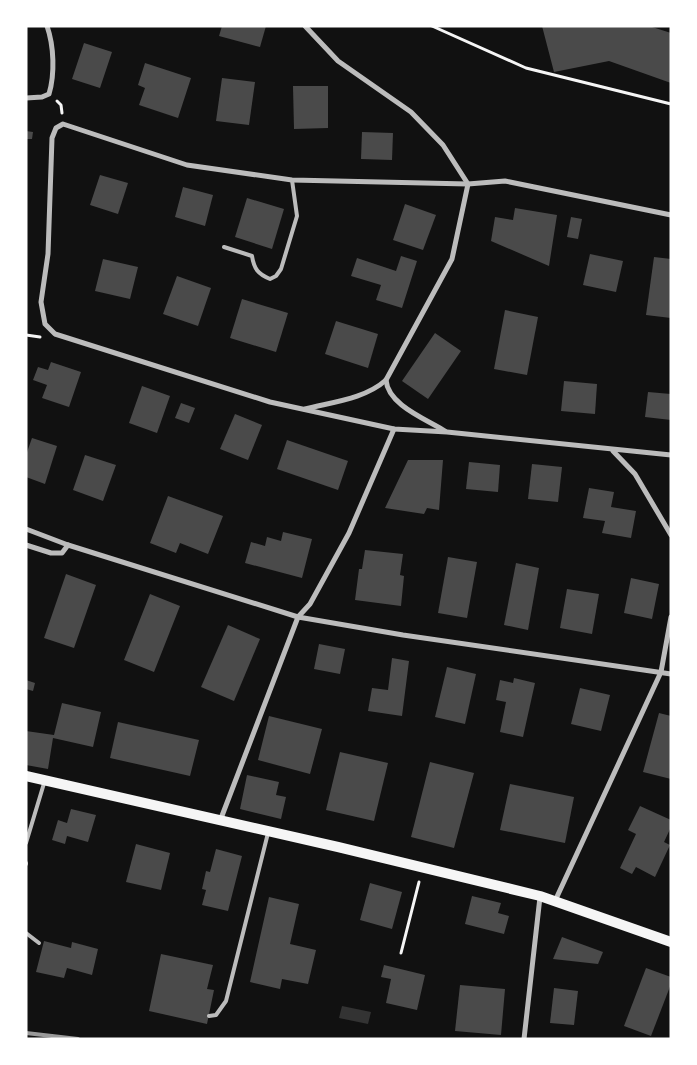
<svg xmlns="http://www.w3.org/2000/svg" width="697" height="1065" viewBox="0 0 697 1065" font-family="'Noto Sans',sans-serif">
	<rect width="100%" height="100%" fill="#111"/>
	<polygon fill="#333" points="342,1006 371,1012 368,1024 339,1018"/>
	<g fill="#4a4a4a">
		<polygon points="222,26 266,26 260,47 219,36"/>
		<polygon points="542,26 649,26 671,33 671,83 609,61 554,72"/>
		<polygon points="84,43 112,52 100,88 72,79"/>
		<polygon points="145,63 191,78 178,118 139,105 145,88 138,85"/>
		<polygon points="222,78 255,82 249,125 216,121"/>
		<polygon points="293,86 328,86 328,128 294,129"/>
		<polygon points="26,131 33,132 32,139 26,139"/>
		<polygon points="362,132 393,133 392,160 361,159"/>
		<polygon points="100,175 128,183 118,214 90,205"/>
		<polygon points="183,187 213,195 205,226 175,217"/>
		<polygon points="247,198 284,209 272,249 235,237"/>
		<polygon points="405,204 436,215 423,250 393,240"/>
		<polygon points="515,208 557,215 549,266 491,241 495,217 513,220"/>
		<polygon points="571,217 582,219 578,239 567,237"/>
		<polygon points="590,254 623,261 616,292 583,285"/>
		<polygon points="401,256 417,261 402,308 376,300 381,285 351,276 357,258 396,271"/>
		<polygon points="654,257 671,259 671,318 646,315"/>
		<polygon points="103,259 138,267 130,299 95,291"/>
		<polygon points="177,276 211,288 198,326 163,314"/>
		<polygon points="242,299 288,313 276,352 230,338"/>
		<polygon points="505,310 538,317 527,375 494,369"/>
		<polygon points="336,321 378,334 368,368 325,354"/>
		<polygon points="435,333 461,351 428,399 402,381"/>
		<polygon points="51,362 81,372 69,407 42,398 47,385 33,380 38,367 48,370"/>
		<polygon points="564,381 597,384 595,414 561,411"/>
		<polygon points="142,386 170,396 157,433 129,423"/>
		<polygon points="648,392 671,394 671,420 645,417"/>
		<polygon points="181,403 195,408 189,423 175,418"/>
		<polygon points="235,414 262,425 248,460 220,449"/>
		<polygon points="32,438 57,446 45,484 26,477 26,455"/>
		<polygon points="287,440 348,461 338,490 277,469"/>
		<polygon points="85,455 116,465 103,501 73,490"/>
		<polygon points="408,460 443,460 439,510 427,508 424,514 385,508"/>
		<polygon points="469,462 500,465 498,492 466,489"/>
		<polygon points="532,464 562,467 558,502 528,499"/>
		<polygon points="589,488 614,492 611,507 636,511 631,538 602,533 605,521 583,518"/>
		<polygon points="168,496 223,516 208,554 180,543 176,553 150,543"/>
		<polygon points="283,532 312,539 302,578 245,563 251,542 265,546 267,537 281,541"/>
		<polygon points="365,550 403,554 400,575 404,576 401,606 355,600 359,569 362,569"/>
		<polygon points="448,557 477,562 467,618 438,613"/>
		<polygon points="516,563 539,568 528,630 504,625"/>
		<polygon points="66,574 96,585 74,648 44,638"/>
		<polygon points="631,578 659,584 652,619 624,613"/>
		<polygon points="567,589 599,594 592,634 560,628"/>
		<polygon points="150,594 180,606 154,672 124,660"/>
		<polygon points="228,625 260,639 234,701 201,687"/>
		<polygon points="319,644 345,649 340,674 314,669"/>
		<polygon points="392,658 409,661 402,716 368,711 372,688 388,690"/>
		<polygon points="447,667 476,674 465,724 435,717"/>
		<polygon points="514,678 535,683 523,737 500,732 506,702 496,700 500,680 513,683"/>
		<polygon points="26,680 35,683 33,691 26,689"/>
		<polygon points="580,688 610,695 601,731 571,724"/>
		<polygon points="62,703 101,712 93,747 53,738 48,769 26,765 26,731 54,735"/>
		<polygon points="659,713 671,716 671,779 643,772"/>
		<polygon points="269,716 322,729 310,774 258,760"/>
		<polygon points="118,722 199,740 190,776 110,758"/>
		<polygon points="340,752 388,763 374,821 326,810"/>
		<polygon points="430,762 474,773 454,848 411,837"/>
		<polygon points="247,775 279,782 276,795 286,797 281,819 240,809"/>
		<polygon points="510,784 574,797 565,843 500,830"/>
		<polygon points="640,806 671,820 671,827 664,842 670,845 655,877 636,867 632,874 620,868 636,834 628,830"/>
		<polygon points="71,809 96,815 88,842 67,836 65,844 52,840 58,820 67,823"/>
		<polygon points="136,844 170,853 161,890 126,882"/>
		<polygon points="216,849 242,856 228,911 202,905 206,890 202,889 206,871 210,872"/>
		<polygon points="370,883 402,892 392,929 360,920"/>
		<polygon points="472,896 501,903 498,913 509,916 504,934 465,924"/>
		<polygon points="269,897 299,904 290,944 316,950 308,984 282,979 280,989 250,982"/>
		<polygon points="562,937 603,952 598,964 553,959"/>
		<polygon points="44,941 71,948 72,942 98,949 92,975 67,968 64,978 36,972"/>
		<polygon points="161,954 213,965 207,989 214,990 207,1024 149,1011"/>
		<polygon points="384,965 425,975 417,1010 386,1003 391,979 381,977"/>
		<polygon points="646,968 671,977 671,984 651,1036 624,1026"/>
		<polygon points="460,985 505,989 501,1035 455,1031"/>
		<polygon points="554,988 578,991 574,1025 550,1023"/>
	</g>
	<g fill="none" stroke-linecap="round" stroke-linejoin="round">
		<g stroke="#f5f5f5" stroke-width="3">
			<polyline points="432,26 526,68 671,104"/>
			<polyline points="57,101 61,105 62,113"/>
			<polyline points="26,335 40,337"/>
			<polyline points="401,953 419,882"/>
		</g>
		<g stroke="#bcbcbc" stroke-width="4">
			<path d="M224,247L252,256C254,269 258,274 270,279L276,276L281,269L297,216L292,180"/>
			<polyline points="26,843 45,780"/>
			<polyline points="26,863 26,864"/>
			<polyline points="26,933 39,943"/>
			<polyline points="209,1016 216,1015 226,1001 268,833"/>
		</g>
		<g stroke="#bcbcbc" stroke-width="5">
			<polyline points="305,26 338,61 411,112 443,145 468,184"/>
			<path d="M26,98L42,97L49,94C55,74 54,46 47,26"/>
			<polyline points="671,215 505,181 468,184 292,180 187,165 63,124 56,128 52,138 48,254 41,302 45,324 55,334 270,402 394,429 447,432 671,455"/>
			<path d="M386,380C388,405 426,419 445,431"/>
			<path d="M305,409C332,402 365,399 386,380L452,259L468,184"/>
			<polyline points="613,451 635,474 671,535"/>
			<polyline points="26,529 68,545 298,617 403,635 671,674"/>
			<polyline points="26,545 51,553 62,553 68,545"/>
			<polyline points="220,821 298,617 310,604 349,533 394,429"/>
			<polyline points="555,901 661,672 671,617"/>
			<polyline points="524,1039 540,897"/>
		</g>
		<polyline stroke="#f5f5f5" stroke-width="10" points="26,776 338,847 540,896 671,942"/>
		<polyline stroke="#9a9a9a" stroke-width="4" points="26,1033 78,1039"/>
	</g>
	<rect width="697" height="1065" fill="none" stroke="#ffffff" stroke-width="55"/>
</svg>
